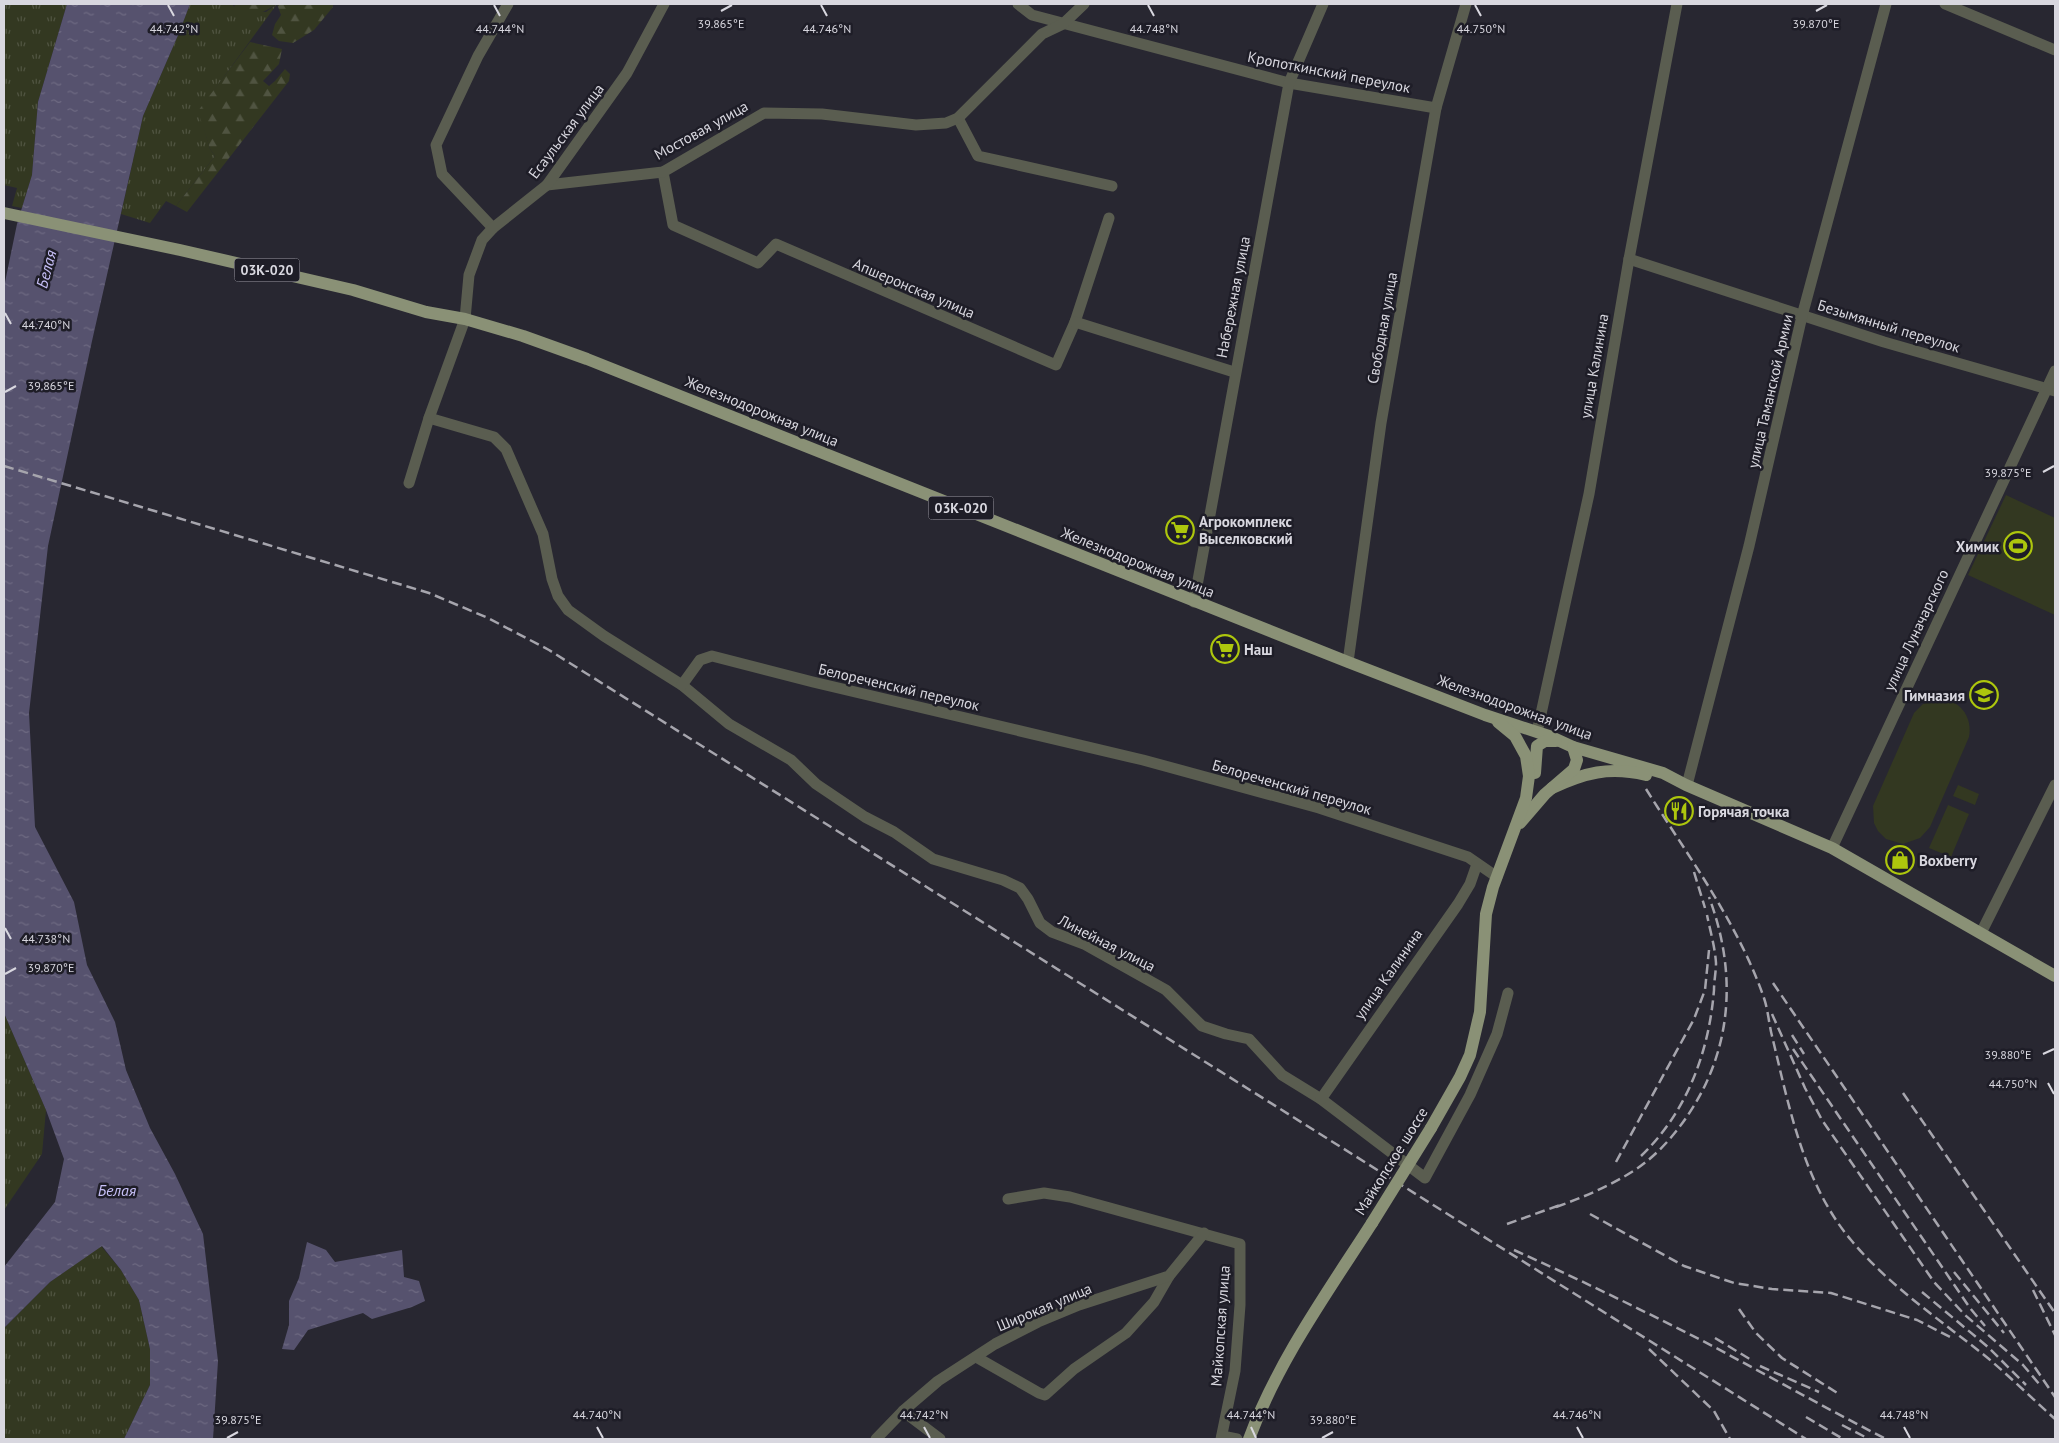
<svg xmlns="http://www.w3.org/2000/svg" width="2059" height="1443" viewBox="0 0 2059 1443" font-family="'PT Sans',sans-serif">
	<defs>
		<pattern id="grass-tufts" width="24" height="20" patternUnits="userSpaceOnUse" patternTransform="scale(1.25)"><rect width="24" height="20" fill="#333821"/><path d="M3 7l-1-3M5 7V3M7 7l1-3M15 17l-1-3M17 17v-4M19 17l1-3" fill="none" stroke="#505441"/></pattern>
		<pattern id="forest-firs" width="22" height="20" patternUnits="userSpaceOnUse" patternTransform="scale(1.25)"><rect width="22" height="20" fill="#333821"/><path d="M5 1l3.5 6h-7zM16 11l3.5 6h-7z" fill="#505441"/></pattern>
		<pattern id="water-ripples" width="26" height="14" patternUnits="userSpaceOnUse" patternTransform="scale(1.25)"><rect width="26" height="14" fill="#56526e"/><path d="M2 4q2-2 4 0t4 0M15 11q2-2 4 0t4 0" fill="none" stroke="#6e6a82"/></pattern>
	</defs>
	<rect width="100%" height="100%" fill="#282731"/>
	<g fill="url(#grass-tufts)">
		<polygon points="4,4 67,4 38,102 32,175 22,208 12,206 17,188 4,185"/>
		<polygon points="190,4 234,4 233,6 266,12 277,4 199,111 210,149 215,156 176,206 166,201 150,223 121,214 143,116 179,33"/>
		<polygon points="4,1013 46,1110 42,1154 4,1210"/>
		<polygon points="101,1246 121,1270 139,1300 150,1349 150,1385 126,1435 124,1439 4,1439 4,1328 50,1282"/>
	</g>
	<g fill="url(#forest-firs)">
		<path d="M234,4H333V7L314,30L293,43L279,41L272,35L275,24L281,15L277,4C264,12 241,25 234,4Z"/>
		<polygon points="250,42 282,49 279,64 263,81 269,86 275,81 285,69 290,74 289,81 187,212 176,206 215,156 210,149 198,111"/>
	</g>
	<g fill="#333821">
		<polygon points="2006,495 2055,518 2055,615 1968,575"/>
		<path d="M1936,699C1958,698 1973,715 1969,737L1930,827L1920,838L1903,844L1886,839L1878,831L1874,823L1873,806L1914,713L1923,704Z"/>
		<polygon points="1958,785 1979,794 1975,805 1953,796"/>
		<polygon points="1948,805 1969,814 1951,857 1929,848"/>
	</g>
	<g fill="url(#water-ripples)">
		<polygon points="67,4 190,4 179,33 143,116 92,341 48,546 29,713 35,827 74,902 87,965 115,1022 126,1070 150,1128 175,1174 203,1234 218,1361 213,1439 124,1439 150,1385 150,1349 139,1300 121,1270 102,1246 50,1282 4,1328 4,1267 55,1202 64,1159 46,1110 4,1013 4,287 17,224 32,175 38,102"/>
		<polygon points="307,1242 326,1250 335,1262 402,1250 404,1277 419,1281 425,1301 412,1307 372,1319 363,1313 308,1330 294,1350 282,1349 289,1325 289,1301 299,1278"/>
	</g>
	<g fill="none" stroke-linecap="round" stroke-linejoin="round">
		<g stroke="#5a5d50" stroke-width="11">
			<polyline points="1018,4 1032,15 1289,83 1436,108"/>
			<polyline points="1945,4 2055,50"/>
			<polyline points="958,118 978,156 1112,186"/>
			<polyline points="663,172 673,225 758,263 776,244 1056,365 1075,322 1109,218"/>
			<polyline points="547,185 663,172 764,113 822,114 916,125 946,123 958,118 1042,34 1063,24 1084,4"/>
			<polyline points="493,228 442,174 436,145 478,56 508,4"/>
			<polyline points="1629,259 1884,342 2055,391"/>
			<polyline points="1075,322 1234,372"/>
			<polyline points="429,418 494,437 506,449 543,534 552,579 558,596 568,610 604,636 682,685 729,724 791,760 816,784 865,817 894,832 933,859 1003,880 1020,888 1028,899 1040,923 1052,932 1084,944 1166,990 1202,1026 1226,1034 1249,1039 1282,1075 1321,1099 1425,1178 1470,1095 1497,1034 1508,993"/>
			<polyline points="409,483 429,418 465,319 469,275 482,240 493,228 547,185 627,73 664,4"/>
			<polyline points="1194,602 1289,83 1323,4"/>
			<polyline points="1348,662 1381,423 1436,108 1466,4"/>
			<polyline points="682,685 700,660 712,656 813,682 1143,760 1319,808 1468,857 1497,877"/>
			<polyline points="1537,732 1589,494 1629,259 1677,4"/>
			<polyline points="1687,785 1749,546 1802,316 1886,4"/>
			<polyline points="1832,848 2055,371"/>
			<polyline points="1981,933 2055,785"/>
			<polyline points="1321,1099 1458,904 1470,884 1477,864"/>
			<polyline points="1008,1199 1044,1193 1070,1197 1240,1244 1240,1305 1235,1371 1221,1439"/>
			<polyline points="976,1357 1039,1393 1045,1395 1074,1369 1126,1333 1154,1302 1169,1276"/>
			<polyline points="903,1411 940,1439"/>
			<polyline points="1222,1436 1237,1439"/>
			<polyline points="876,1439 903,1411 938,1381 995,1344 1038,1322 1079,1305 1169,1276 1204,1233"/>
		</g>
		<g stroke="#8a9176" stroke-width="12">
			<polyline points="4,213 180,250 353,290 426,312 465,319 523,336 587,359 1348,662 1485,715 1549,736 1573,747 1663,773 1686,785 1832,848 2055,976"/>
			<polyline points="1535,773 1537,746 1545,741 1556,741"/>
			<path d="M1552,788C1584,773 1609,766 1646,775"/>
			<polyline points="1520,823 1545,794 1574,769 1577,760 1573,747"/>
			<polyline points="1431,1128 1460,1077 1470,1055 1480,1012 1486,914 1493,887 1526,798 1529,776 1526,756 1515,736 1498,722"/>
			<path d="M1249,1439C1278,1361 1327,1293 1372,1223"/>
		</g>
		<g stroke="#a6a5ad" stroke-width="2.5" stroke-dasharray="10 5" stroke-linecap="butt">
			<polyline points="4,466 429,593 488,618 549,650 1806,1439"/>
			<path d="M1646,789C1688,856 1738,923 1764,998C1768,1010 1769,1024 1772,1036C1789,1106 1803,1183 1851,1240C1890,1287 1942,1321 1989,1359C2011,1378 2033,1399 2055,1419"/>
			<polyline points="1694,872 1705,908"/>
			<polyline points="1773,983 2055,1397"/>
			<polyline points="1772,1014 1805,1088 1822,1120 1934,1282 1965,1315 2023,1365 2040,1385"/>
			<polyline points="1792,1035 1804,1054"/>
			<polyline points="1793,1049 1970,1308 1985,1326"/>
			<polyline points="1903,1093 2055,1313"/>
			<path d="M1641,1156C1687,1112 1709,1052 1714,990C1714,981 1716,972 1716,963C1715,947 1710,930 1707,915"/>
			<polyline points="1616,1162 1694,1019 1705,990 1709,950"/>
			<path d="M1556,1207C1584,1197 1610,1186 1635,1170C1656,1156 1674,1136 1688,1115C1733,1048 1737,972 1709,897"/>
			<polyline points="1590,1214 1684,1266 1734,1283 1772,1289 1831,1293 1917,1320 1954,1339"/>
			<polyline points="1507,1224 1563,1204"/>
			<path d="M1514,1250C1576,1278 1638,1308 1699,1339C1762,1372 1823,1407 1886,1439"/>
			<polyline points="1954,1272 2004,1333"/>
			<polyline points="2033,1290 2055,1335"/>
			<polyline points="1922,1292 1988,1347 2026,1385"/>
			<polyline points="1739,1309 1756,1333 1782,1358 1839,1394"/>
			<polyline points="1715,1338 1753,1361"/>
			<polyline points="1649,1349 1714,1411 1730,1439"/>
			<polyline points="1760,1366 1819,1392"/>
			<polyline points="1806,1417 1843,1439"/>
			<polyline points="1842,1425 1869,1439"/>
		</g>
		<polyline stroke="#8a9176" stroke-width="12" points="1372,1223 1431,1128"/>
	</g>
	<path fill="none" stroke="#d8d7df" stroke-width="2" d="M168,5L174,16M494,5L500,16M821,5L827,16M1148,5L1154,16M1475,5L1481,16M721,11L732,5M1816,11L1827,5M5,313L11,324M5,392L16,386M2043,472L2054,466M5,928L11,939M5,974L16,968M2043,1054L2054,1049M2048,1083L2054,1094M597,1427L603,1438M924,1427L930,1438M1251,1427L1256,1438M1577,1427L1583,1438M1904,1427L1910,1438M227,1438L238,1432M1322,1438L1333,1432"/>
	<defs>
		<symbol id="supermarket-ring" viewBox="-11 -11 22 22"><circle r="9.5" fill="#1e1d27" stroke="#adc60d" stroke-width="1.5"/><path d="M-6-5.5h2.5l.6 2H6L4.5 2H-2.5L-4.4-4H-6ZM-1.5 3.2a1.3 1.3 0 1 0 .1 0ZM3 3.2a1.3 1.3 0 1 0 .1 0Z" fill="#adc60d"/></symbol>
		<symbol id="stadium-ring" viewBox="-11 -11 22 22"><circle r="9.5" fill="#1e1d27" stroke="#adc60d" stroke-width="1.5"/><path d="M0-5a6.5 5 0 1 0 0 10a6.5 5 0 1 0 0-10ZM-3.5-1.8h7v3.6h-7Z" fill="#adc60d"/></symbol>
		<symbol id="school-ring" viewBox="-11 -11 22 22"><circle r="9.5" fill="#1e1d27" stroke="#adc60d" stroke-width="1.5"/><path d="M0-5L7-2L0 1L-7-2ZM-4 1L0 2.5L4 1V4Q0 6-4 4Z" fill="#adc60d"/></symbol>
		<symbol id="restaurant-ring" viewBox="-11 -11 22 22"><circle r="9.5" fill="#1e1d27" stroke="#adc60d" stroke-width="1.5"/><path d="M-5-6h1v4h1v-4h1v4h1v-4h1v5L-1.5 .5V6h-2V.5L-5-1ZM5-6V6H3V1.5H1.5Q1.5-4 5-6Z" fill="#adc60d"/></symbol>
		<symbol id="shop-ring" viewBox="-11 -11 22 22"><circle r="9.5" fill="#1e1d27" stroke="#adc60d" stroke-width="1.5"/><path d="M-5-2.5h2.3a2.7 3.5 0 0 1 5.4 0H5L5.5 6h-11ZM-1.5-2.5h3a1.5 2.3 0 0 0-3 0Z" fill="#adc60d"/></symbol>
	</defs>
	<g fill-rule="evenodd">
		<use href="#supermarket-ring" x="1164" y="514" width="32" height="32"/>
		<use href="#stadium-ring" x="2002" y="530" width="32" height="32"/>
		<use href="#supermarket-ring" x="1209" y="633" width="32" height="32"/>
		<use href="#school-ring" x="1968" y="679" width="32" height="32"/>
		<use href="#restaurant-ring" x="1663" y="795" width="32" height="32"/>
		<use href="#shop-ring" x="1884" y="844" width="32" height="32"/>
	</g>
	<g text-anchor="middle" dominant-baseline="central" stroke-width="5" stroke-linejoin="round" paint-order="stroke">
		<g fill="#1e1d27" stroke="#a09fa8" stroke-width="1">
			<rect x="234.5" y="258.5" width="65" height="23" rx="4"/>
			<rect x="928.5" y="496.5" width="65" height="23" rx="4"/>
		</g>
		<g font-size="14" font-weight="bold" fill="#d8d7df">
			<text x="267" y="270">03К-020</text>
			<text x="961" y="508">03К-020</text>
		</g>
		<g font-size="15" fill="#d8d7df" stroke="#1e1d27">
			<text transform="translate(1329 72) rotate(11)">Кропоткинский переулок</text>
			<text transform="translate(701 130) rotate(-29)">Мостовая улица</text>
			<text transform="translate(566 131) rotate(-53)">Есаульская улица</text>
			<text transform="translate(914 288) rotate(23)">Апшеронская улица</text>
			<text transform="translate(1233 297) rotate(-79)">Набережная улица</text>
			<text transform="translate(1889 326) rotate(17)">Безымянный переулок</text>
			<text transform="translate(1382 328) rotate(-80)">Свободная улица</text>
			<text transform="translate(1594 366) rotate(-80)">улица Калинина</text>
			<text transform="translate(1770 391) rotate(-77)">улица Таманской Армии</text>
			<text transform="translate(762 411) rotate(22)">Железнодорожная улица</text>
			<text transform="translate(1138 562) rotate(22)">Железнодорожная улица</text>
			<text transform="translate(1916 630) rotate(-65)">улица Луначарского</text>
			<text transform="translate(899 687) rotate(13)">Белореченский переулок</text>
			<text transform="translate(1515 707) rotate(20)">Железнодорожная улица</text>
			<text transform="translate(1292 787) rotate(16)">Белореченский переулок</text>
			<text transform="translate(1107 943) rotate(27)">Линейная улица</text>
			<text transform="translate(1388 974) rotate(-55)">улица Калинина</text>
			<text transform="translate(1391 1161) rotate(-58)">Майкопское шоссе</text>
			<text transform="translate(1044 1307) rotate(-23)">Широкая улица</text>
			<text transform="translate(1220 1326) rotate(-86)">Майкопская улица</text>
		</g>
		<g font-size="15" font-weight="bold" fill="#d8d7df" stroke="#1e1d27" text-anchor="start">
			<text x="1199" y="521">Агрокомплекс<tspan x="1199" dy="17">Выселковский</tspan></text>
			<text x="1999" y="546" text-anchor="end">Химик</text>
			<text x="1244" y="649">Наш</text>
			<text x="1965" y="695" text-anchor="end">Гимназия</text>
			<text x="1698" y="811">Горячая точка</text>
			<text x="1919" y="860">Boxberry</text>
		</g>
		<g font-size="16" font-style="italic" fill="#c6bff6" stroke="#1e1d27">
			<text transform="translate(46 269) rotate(-75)">Белая</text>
			<text x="117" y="1190">Белая</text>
		</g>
	</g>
	<g font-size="12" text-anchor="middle" fill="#d8d7df" stroke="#1e1d27" stroke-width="5" stroke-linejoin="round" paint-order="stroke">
		<text x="721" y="28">39.865°E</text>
		<text x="1816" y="28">39.870°E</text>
		<text x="174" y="33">44.742°N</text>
		<text x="500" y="33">44.744°N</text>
		<text x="827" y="33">44.746°N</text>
		<text x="1154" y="33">44.748°N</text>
		<text x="1481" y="33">44.750°N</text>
		<text x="46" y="329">44.740°N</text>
		<text x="51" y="390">39.865°E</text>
		<text x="2008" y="477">39.875°E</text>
		<text x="46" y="943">44.738°N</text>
		<text x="51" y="972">39.870°E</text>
		<text x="2008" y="1059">39.880°E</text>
		<text x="2013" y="1088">44.750°N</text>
		<text x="597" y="1419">44.740°N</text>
		<text x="924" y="1419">44.742°N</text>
		<text x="1251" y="1419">44.744°N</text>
		<text x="1577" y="1419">44.746°N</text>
		<text x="1904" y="1419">44.748°N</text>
		<text x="238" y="1424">39.875°E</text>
		<text x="1333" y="1424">39.880°E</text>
	</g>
	<rect width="2059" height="1443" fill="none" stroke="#d8d7df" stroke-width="10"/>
</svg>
